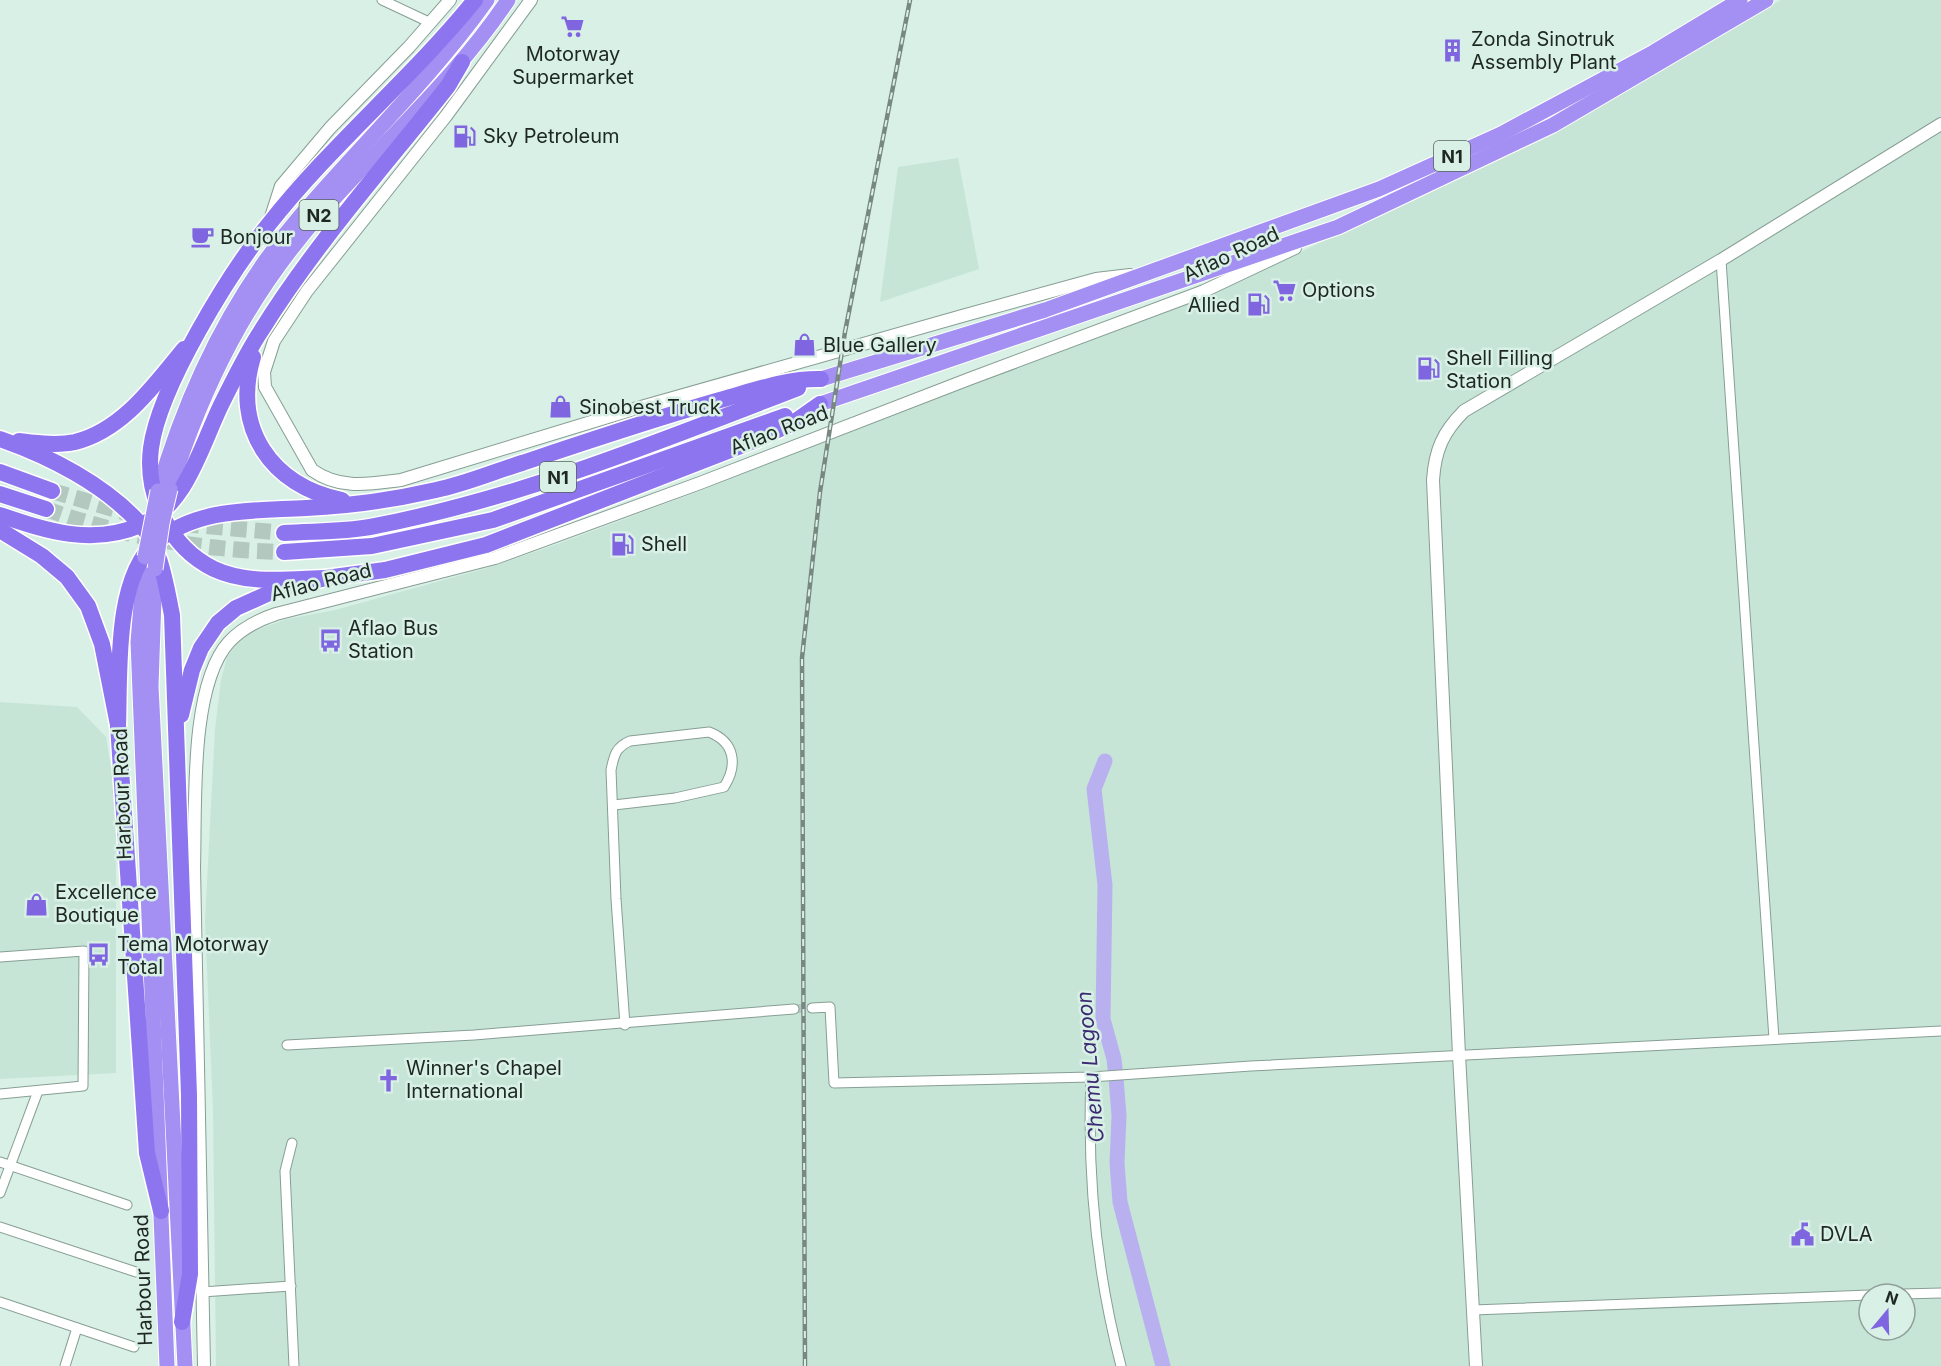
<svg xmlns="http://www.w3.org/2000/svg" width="1941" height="1366" viewBox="0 0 1941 1366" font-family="Inter,sans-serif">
	<rect width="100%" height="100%" fill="#d8f0e6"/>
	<g fill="#c6e5d7" fill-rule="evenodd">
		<path d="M1781,0H1941V1366H216L213,1111L205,921L215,729L221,680L227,657L236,645L253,631L287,619L335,610L487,568L552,546L702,490L869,421L1185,301L1276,264L1567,123ZM1869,1294H1905V1330H1869Z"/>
		<polygon points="958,158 979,269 880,302 898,167"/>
		<polygon points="0,702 77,707 106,737 116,798 116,1073 0,1079"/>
	</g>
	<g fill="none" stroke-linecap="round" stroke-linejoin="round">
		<polyline stroke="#b9b1ef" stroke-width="15" points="1105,761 1094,789 1105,885 1103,1019 1114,1059 1116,1078 1119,1116 1117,1163 1120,1202 1163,1366"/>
		<polyline stroke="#b3c8bf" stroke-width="9" stroke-dasharray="9 4.5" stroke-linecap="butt" points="794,1009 812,1008"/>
		<g stroke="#b3c8bf" stroke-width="16" stroke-dasharray="16 8" stroke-linecap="butt">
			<polyline points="52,491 134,515"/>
			<path d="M46,509C124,537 201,550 284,552"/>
			<polyline points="183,524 284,533"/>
		</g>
		<defs>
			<g id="minor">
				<polyline points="382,0 431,23"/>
				<polyline points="1721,260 1774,1039"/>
				<path d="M614,805L675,798L724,787C738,765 735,742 709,732L630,741C616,747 614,755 611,770L616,899L625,1025"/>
				<polyline points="0,957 84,951 83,1086 0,1094"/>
				<polyline points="812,1008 830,1007 834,1083 1091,1077 1251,1066 1941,1031"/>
				<polyline points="287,1045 474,1035 794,1009"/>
				<path d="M1091,1077C1087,1175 1096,1271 1121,1366"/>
				<polyline points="292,1143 285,1171 294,1366"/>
				<polyline points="0,1162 127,1205"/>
				<polyline points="0,1193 38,1091"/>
				<polyline points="0,1227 136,1272"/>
				<polyline points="202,1292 291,1286"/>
				<polyline points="1903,1294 1941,1293"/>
				<polyline points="0,1302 134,1347"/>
				<polyline points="1473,1310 1869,1295"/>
				<polyline points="65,1366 77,1328"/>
			</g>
			<g id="tertiary">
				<path d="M531,0L446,116L307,291L274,341L264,372L265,387L312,470C340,490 369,484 401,480L634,409L962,316L1096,279L1130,275"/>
				<polyline points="271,217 281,186 330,128 409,47 450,0"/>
				<path d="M204,1366L194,867C196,808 189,686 229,642C242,628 258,620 276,614L495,558L700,483L969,379L1204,291L1295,248"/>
				<path d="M1476,1366L1459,1055L1433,480C1435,450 1443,432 1464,411L1721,260L1941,124"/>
			</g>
			<g id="trunk">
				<polyline points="821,379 1045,310 1379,189 1501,134 1654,52 1740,0"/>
				<polyline points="820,404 1338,227 1553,125 1766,0"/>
				<path d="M170,489C204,383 248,295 322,212C384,141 456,78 508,0"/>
				<path d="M158,491C187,390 233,294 302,214C363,143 432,77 487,0"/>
				<polyline points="145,557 138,642 167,1366"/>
				<polyline points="155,569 151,686 185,1366"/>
			</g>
			<g id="motorway">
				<path d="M253,357C232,428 271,486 342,500"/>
				<path d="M0,439C49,456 106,485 141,525C161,548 166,586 172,615L189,1095L190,1274L182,1322"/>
				<path d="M19,441C36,443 57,446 75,442C123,430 154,385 184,349"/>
				<polyline points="0,472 52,491"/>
				<polyline points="0,494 46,509"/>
				<path d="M0,515C47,531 92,546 141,525C187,506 202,443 222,403C234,379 246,354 261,331C315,244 385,166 448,86L462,62"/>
				<polyline points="0,530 42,556 67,577 88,606 102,644 118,725 147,1153 161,1211"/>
				<path d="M284,533C312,531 342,532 370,527C518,499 658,442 798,388"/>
				<polyline points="284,552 372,546 493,520 785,416"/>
				<path d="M326,578C290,579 248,585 214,569C169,547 145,495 151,448C159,387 230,272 269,224C332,144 411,79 475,0"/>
				<polyline points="181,715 192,670 201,648 218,623 236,608 276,590 326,578 385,570 486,545 756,440 793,423 820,404"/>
				<path d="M118,725C120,675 114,578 155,543C197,507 254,511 306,508C349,506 393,500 436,490C465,484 493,472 522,463C588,441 653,419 720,400C753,391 787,378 821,379"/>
			</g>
		</defs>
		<use href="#minor" stroke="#879e94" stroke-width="11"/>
		<use href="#tertiary" stroke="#879e94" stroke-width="14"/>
		<use href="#trunk" stroke="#fff" stroke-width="17"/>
		<use href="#motorway" stroke="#fff" stroke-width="19"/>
		<use href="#minor" stroke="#fff" stroke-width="9"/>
		<use href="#tertiary" stroke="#fff" stroke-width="12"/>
		<use href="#trunk" stroke="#a490f3" stroke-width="15"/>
		<use href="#motorway" stroke="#8e75f0" stroke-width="16"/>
		<defs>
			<polyline id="rail" points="805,1366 802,658 820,492 845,332 910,0"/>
		</defs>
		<use href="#rail" stroke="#788881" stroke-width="4.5"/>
		<use href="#rail" stroke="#d8f0e6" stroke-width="2" stroke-dasharray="7" stroke-linecap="butt"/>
		<defs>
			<g id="trunk-bridge">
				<polyline points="145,557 158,491"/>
				<polyline points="155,569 162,523 170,489"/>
			</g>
		</defs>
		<use href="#trunk-bridge" stroke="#fff" stroke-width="17" stroke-linecap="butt"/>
		<use href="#trunk-bridge" stroke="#a490f3" stroke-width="15"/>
	</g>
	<defs>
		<symbol id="supermarket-bare" viewBox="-9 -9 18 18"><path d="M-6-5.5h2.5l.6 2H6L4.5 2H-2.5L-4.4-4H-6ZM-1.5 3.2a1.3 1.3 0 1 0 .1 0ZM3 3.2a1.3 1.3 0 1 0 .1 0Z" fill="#8065e0" stroke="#d8f0e6" stroke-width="2.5" paint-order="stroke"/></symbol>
		<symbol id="building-bare" viewBox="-9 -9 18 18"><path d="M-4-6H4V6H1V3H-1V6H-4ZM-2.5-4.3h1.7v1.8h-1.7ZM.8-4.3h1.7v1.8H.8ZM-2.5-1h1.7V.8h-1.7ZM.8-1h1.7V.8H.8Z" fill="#8065e0" stroke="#d8f0e6" stroke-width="2.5" paint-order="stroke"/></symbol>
		<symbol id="fuel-bare" viewBox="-9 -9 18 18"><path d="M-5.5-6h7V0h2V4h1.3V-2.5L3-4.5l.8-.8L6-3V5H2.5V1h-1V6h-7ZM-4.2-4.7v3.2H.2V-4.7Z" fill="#8065e0" stroke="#d8f0e6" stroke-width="2.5" paint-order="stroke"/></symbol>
		<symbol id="cafe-bare" viewBox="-9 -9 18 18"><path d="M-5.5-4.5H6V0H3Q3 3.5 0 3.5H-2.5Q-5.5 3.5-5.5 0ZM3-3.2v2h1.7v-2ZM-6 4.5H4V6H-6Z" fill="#8065e0" stroke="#d8f0e6" stroke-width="2.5" paint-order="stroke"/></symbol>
		<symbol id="shop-bare" viewBox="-9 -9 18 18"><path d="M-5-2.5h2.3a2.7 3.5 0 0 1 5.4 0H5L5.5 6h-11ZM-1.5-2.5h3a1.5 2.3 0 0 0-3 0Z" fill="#8065e0" stroke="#d8f0e6" stroke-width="2.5" paint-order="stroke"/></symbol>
		<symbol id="bus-bare" viewBox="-9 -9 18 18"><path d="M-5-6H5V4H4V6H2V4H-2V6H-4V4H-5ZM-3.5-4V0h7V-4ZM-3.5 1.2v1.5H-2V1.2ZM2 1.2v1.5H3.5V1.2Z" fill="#8065e0" stroke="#d8f0e6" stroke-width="2.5" paint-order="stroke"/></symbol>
		<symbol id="church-bare" viewBox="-9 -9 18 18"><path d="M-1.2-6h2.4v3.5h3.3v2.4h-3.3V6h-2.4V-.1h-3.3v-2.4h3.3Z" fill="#8065e0" stroke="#d8f0e6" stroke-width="2.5" paint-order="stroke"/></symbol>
		<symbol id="civic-bare" viewBox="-9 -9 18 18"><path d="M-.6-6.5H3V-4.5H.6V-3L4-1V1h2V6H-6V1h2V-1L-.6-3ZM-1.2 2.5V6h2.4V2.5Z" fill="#8065e0" stroke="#d8f0e6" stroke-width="2.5" paint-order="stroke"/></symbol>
	</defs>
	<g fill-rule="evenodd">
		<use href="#supermarket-bare" x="556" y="10" width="33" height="33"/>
		<use href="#building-bare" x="1436" y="34" width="33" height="33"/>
		<use href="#fuel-bare" x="448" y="120" width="33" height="33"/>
		<use href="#cafe-bare" x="186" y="220" width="33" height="33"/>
		<use href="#supermarket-bare" x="1268" y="274" width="33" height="33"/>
		<use href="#fuel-bare" x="1242" y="288" width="33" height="33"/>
		<use href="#shop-bare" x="788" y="328" width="33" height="33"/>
		<use href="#fuel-bare" x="1412" y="352" width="33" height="33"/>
		<use href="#shop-bare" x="544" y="390" width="33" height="33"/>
		<use href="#fuel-bare" x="606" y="528" width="33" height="33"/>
		<use href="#bus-bare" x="314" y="624" width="33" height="33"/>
		<use href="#shop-bare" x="20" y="888" width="33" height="33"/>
		<use href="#bus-bare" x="82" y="938" width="33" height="33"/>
		<use href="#church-bare" x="372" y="1064" width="33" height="33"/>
		<use href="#civic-bare" x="1786" y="1218" width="33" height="33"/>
	</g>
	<g text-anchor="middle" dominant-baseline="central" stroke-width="5" stroke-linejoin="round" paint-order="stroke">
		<g fill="#d8f0e6" stroke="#56635e" stroke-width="1.5">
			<rect x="1434" y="141" width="36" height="30" rx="4.5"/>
			<rect x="299.5" y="200" width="39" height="30" rx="4.5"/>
			<rect x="540" y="462" width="36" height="30" rx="4.5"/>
		</g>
		<g font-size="18" font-weight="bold" fill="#1e2723">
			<text x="1452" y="156">N1</text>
			<text x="319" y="215">N2</text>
			<text x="558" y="477">N1</text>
		</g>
		<g font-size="20" fill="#1e2723" stroke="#d8f0e6" text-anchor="start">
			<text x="1471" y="39">Zonda Sinotruk<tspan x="1471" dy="23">Assembly Plant</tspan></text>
			<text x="573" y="54" text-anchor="middle">Motorway<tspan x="573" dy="23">Supermarket</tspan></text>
			<text x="483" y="136">Sky Petroleum</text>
			<text x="220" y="237">Bonjour</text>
			<text x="1302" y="290">Options</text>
			<text x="1240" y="305" text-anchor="end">Allied</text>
			<text x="823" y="345">Blue Gallery</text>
			<text x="1446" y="358">Shell Filling<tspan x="1446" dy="23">Station</tspan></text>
			<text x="579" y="407">Sinobest Truck</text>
			<text x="641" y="544">Shell</text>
			<text x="348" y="628">Aflao Bus<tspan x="348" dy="23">Station</tspan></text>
			<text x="55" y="892">Excellence<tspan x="55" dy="23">Boutique</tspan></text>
			<text x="117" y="944">Tema Motorway<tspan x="117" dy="23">Total</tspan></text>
			<text x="406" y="1068">Winner's Chapel<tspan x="406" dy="23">International</tspan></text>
			<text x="1820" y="1234">DVLA</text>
		</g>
		<g font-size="20" fill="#1e2723" stroke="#d8f0e6">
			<text transform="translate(1231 254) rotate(-25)">Aflao Road</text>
			<text transform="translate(779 430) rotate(-21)">Aflao Road</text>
			<text transform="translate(321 582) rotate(-14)">Aflao Road</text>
			<text transform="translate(122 794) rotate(-92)">Harbour Road</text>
			<text transform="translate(143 1280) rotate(-92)">Harbour Road</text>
		</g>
		<g font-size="21" font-style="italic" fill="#3c2b72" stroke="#d8f0e6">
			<text transform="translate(1090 1067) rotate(-95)">Chemu Lagoon</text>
		</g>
	</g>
	<g transform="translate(1887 1312) rotate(19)"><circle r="28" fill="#d8f0e6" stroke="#8ea098" stroke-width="1.5"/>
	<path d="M0-4.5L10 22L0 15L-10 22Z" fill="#8065e0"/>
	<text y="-9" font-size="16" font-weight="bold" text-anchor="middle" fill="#1e2723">N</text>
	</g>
</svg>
